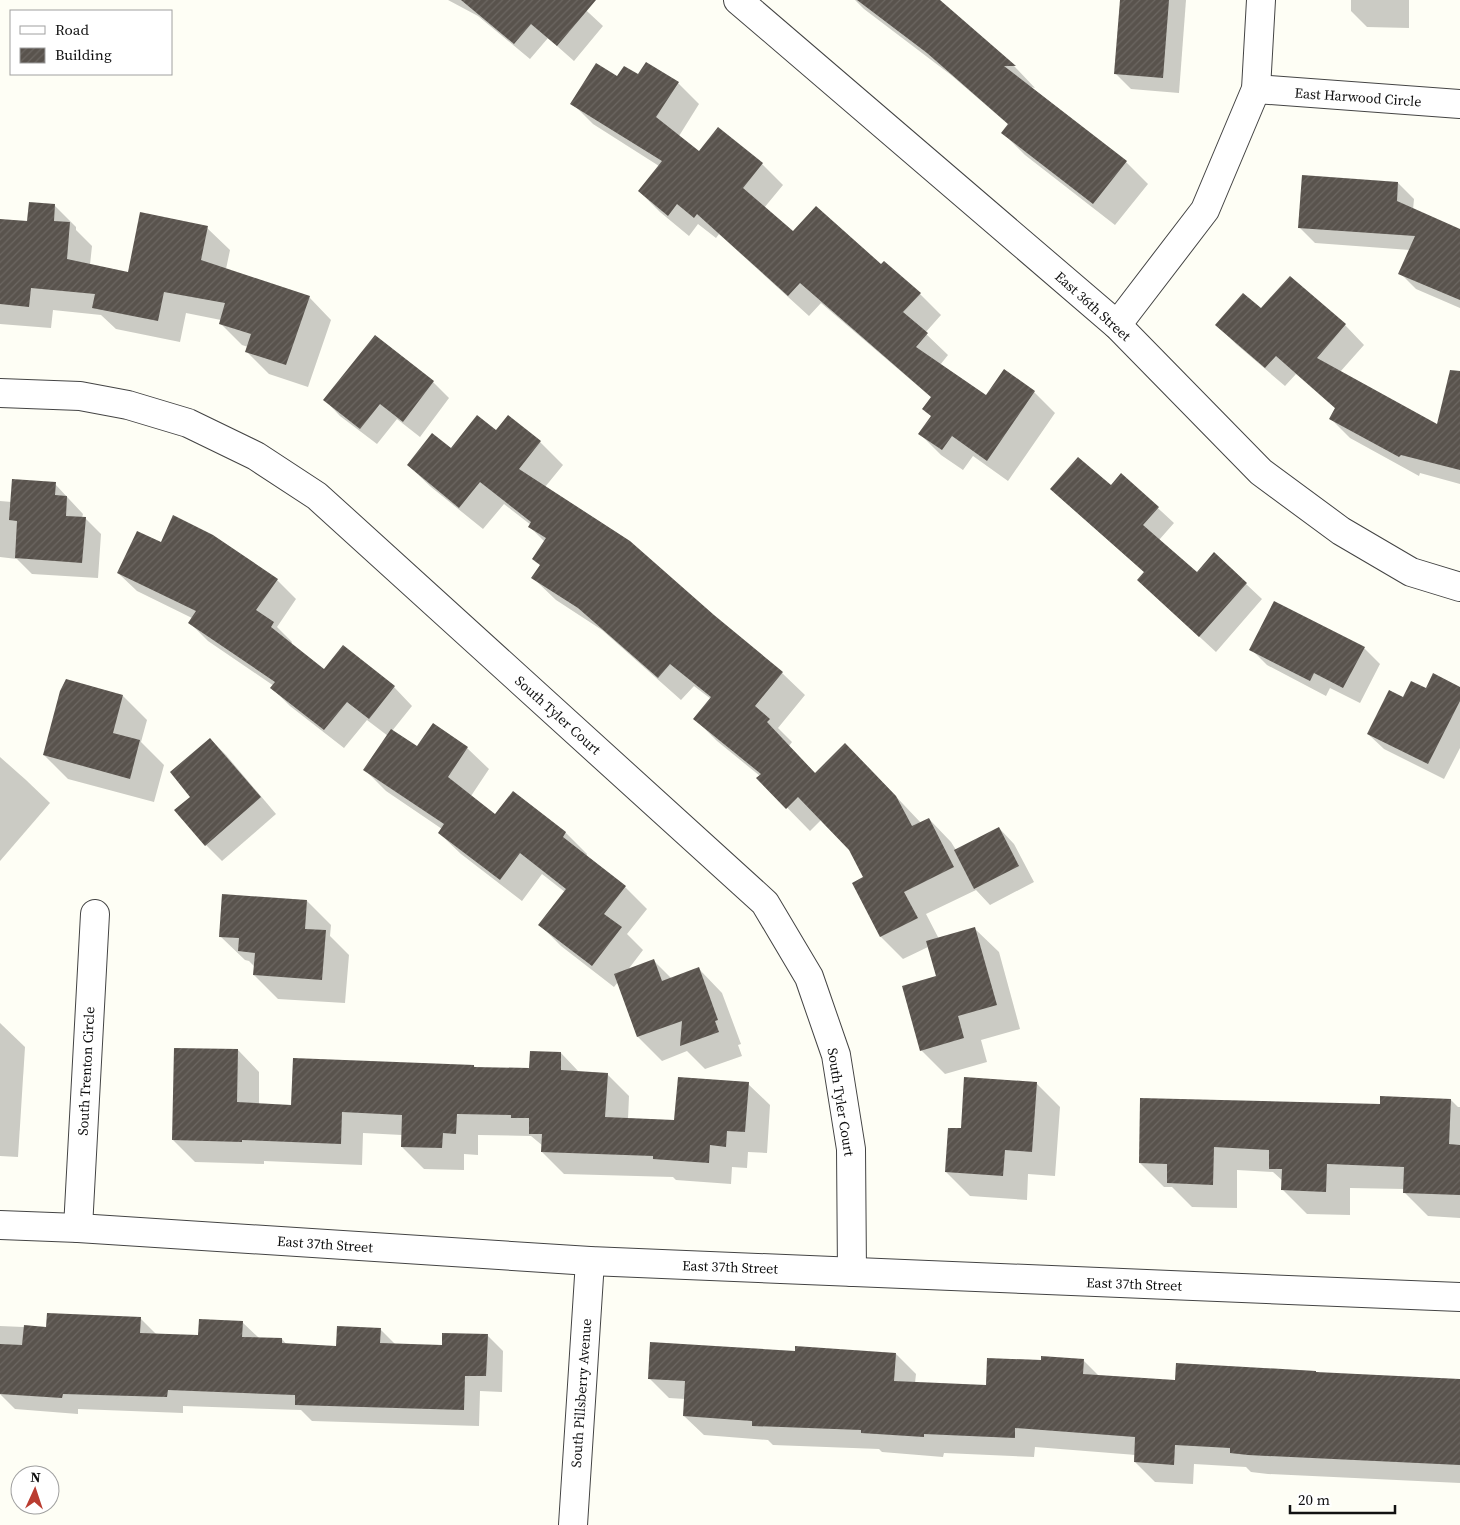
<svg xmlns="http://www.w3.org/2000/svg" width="1460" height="1525" viewBox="0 0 1460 1525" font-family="'Source Serif 4',serif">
	<defs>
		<pattern id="building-hatch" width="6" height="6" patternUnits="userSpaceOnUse" patternTransform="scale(1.25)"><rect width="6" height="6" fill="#59534d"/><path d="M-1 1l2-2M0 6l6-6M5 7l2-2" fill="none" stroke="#6c6762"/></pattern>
	</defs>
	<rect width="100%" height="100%" fill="#fefef5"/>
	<g fill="#0003">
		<polygon points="448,0 575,0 603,26 574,61 548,38 530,59 478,16"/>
		<polygon points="855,0 938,0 1015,67 1035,88 1031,87 1126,162 1148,184 1115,225 1025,155 1003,133 1009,125 951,75 864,9"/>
		<polygon points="1121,0 1186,0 1179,93 1131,89 1115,73"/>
		<polygon points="1351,0 1409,0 1409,28 1367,27 1351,11"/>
		<polygon points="638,76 678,83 699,104 679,136 699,153 718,129 762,164 783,185 764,208 793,233 881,266 920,294 941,315 925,333 948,355 940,365 987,397 1034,392 1055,413 1008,481 973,456 963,470 941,455 920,434 932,417 932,398 821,303 809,316 719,234 716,238 698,224 689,236 660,212 639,191 659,166 593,124 572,103 618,78"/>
		<polygon points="1398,183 1414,199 1413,210 1460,230 1460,308 1416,289 1400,273 1410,250 1315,243 1299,227"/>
		<polygon points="54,205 76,227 76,230 92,246 90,265 129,273 207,228 230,250 226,269 309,297 331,320 308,387 269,374 246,351 248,347 242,345 220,323 221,320 186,313 180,342 116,329 101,315 53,310 51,328 0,324 0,220 28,222"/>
		<polygon points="1290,278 1345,325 1364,345 1340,372 1437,425 1460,415 1460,484 1420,473 1419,476 1350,438 1331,419 1336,409 1296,374 1285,386 1236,344 1217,325 1261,310"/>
		<polygon points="375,336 433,382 449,398 420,437 397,419 377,444 340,416 325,400"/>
		<polygon points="508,417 540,442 563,465 545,487 713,616 782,673 805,695 778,728 792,742 789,746 816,774 868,767 921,823 929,819 951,842 956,850 999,828 1014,844 1034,882 990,905 976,890 926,914 939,939 975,929 999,952 1020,1029 981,1040 987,1062 945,1074 921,1050 937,977 928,947 903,959 881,937 865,878 850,849 822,819 810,831 758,778 760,776 717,741 695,719 711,699 694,686 681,700 602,630 556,600 533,578 541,566 545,542 530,527 531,525 504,504 483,529 431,487 408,465 496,432"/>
		<polygon points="1122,475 1174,523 1159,540 1197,574 1246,584 1262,599 1216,652 1138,580 1145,573 1051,489 1111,487"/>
		<polygon points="55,484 83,514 82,518 85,518 101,534 98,578 32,574 17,559 0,557 0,501 12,502"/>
		<polygon points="161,544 277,580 296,599 277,627 292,642 291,644 324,670 394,687 412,706 392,731 418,748 467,748 489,769 471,796 495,815 513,793 566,833 587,854 586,856 625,887 647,909 627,934 643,950 627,971 654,961 672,979 699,969 722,993 741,1044 738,1045 742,1056 705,1069 687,1051 662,1061 638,1037 618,982 614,987 561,946 540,925 565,892 542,874 522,901 461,854 439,833 442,829 386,791 365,770 388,736 367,720 344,748 290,706 272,688 274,686 208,641 189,622 192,618 137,591 118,573"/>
		<polygon points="1364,648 1380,664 1360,703 1330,688 1326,696 1267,665 1251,649"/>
		<polygon points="1460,688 1460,748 1444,779 1384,749 1368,734 1403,698 1426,690"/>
		<polygon points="123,696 147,720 141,742 164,765 154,802 68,779 44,755"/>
		<polygon points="210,739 226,755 276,814 222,861 206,845 192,797"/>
		<polygon points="0,757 26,780 50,803 0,861"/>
		<polygon points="307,901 331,925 330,936 349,955 345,1003 278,999 254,975 255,967 249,961 245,960 221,937"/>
		<polygon points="0,1023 25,1047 18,1157 0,1156"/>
		<polygon points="238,1050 259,1072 259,1104 292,1106 474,1066 476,1069 530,1070 561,1053 579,1072 607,1074 629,1096 628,1119 676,1122 748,1084 770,1105 767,1153 748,1152 747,1168 732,1167 731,1184 676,1180 673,1177 564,1174 542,1152 543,1146 531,1136 478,1135 478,1155 464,1154 464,1170 424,1169 402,1147 402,1135 363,1133 362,1165 264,1161 264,1164 195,1162 173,1140"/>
		<polygon points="1036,1083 1060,1107 1055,1176 1028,1174 1027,1200 970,1196 946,1172 962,1130"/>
		<polygon points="1451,1100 1458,1107 1460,1107 1460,1218 1428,1216 1404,1192 1405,1189 1350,1188 1350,1215 1307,1214 1283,1190 1283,1181 1273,1172 1237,1170 1237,1208 1192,1207 1172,1187 1164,1187 1140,1163 1381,1105"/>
		<polygon points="141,1319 157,1335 199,1336 242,1322 259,1338 282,1339 287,1345 337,1348 380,1329 396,1345 443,1346 487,1335 503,1351 502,1392 480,1391 479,1426 312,1421 301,1410 183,1406 183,1413 78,1409 78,1414 15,1409 0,1394 0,1326 47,1328"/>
		<polygon points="796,1352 896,1354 916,1374 915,1383 987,1386 1042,1362 1083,1360 1099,1376 1177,1381 1460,1381 1460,1483 1268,1474 1251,1472 1246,1467 1194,1464 1193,1484 1155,1482 1135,1462 1136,1455 1035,1447 1034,1457 944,1453 943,1457 882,1452 879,1449 773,1445 768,1440 704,1435 684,1416 685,1399 669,1398 649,1378"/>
	</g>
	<g fill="url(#building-hatch)">
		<polygon points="461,0 596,0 557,46 531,24 514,44"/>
		<polygon points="857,0 940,0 1016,66 1004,66 1127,161 1093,204 1001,133 1008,124 927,53"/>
		<polygon points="1120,0 1169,0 1163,78 1114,74"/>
		<polygon points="646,62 679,82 656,117 699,151 718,127 763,163 743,188 793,231 816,206 881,264 884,261 921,293 903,312 928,333 916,347 986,395 1004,369 1035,391 987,461 952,436 942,450 918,434 931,416 922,409 931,397 800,283 788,296 697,214 694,218 677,204 668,216 638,191 662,161 570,104 596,63 617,76 624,66 638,74"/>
		<polygon points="1302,175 1398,182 1397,201 1460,229 1460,300 1398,274 1415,236 1298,228"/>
		<polygon points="29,202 55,204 54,221 70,222 67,259 128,272 140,212 208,226 201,260 310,296 286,365 245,352 251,334 219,324 225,303 164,292 158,321 92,308 95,294 31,288 29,307 0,304 0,219 27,221"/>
		<polygon points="1290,276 1346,324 1317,358 1437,424 1450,370 1460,371 1460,470 1401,455 1399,457 1329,419 1335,408 1276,356 1265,368 1215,325 1243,293 1261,308"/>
		<polygon points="375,335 434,381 403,422 380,404 360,429 323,400"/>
		<polygon points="477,415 496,430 508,415 541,441 519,469 630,541 714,615 783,672 755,706 770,719 767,722 815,773 845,743 896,796 912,826 929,818 954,867 904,892 918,918 880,937 852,883 863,877 849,850 798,797 786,809 756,778 761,774 693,719 711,697 670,664 658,678 578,608 531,578 540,565 532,559 546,538 528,527 531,522 480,482 459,508 407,465 432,433 451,448"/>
		<polygon points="1078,457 1111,485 1121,473 1159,507 1143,525 1197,572 1214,552 1247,583 1199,637 1137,580 1144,572 1050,489"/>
		<polygon points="12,479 56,482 55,495 67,496 66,516 86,517 82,563 15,558 17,521 9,520"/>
		<polygon points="173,515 213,535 278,579 256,610 274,622 271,627 324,669 343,645 395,686 369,719 347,702 324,730 270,688 275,682 188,623 196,611 117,573 137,531 161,542"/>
		<polygon points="1274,601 1365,647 1343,688 1314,673 1310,681 1249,650"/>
		<polygon points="1433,673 1460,687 1460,701 1428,764 1367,734 1389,690 1403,697 1411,681 1426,688"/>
		<polygon points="66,679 123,695 113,733 140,740 130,779 43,755 60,691"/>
		<polygon points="433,723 468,747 448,777 495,814 513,791 566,832 563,837 626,886 604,914 622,927 592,966 538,925 566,889 520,853 500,880 438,833 444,824 363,770 391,729 417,746"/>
		<polygon points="210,738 261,797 205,846 174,810 190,797 170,772"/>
		<polygon points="999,827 1019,866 974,889 954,850"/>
		<polygon points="222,894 307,900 305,929 326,930 322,980 253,975 255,953 238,951 239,938 219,937"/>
		<polygon points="975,927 997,1005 958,1016 964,1038 920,1051 902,986 936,976 926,941"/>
		<polygon points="654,959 662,981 699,967 718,1020 715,1021 719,1032 680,1046 682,1021 637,1037 614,974"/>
		<polygon points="174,1048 238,1049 237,1102 291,1105 293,1058 474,1065 474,1067 529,1068 530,1051 561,1052 561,1070 608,1073 605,1117 674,1120 678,1077 749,1082 745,1132 727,1131 726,1147 710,1145 709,1163 653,1159 653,1156 541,1152 542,1134 529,1134 529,1118 511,1118 511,1115 457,1114 456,1134 443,1133 442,1148 401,1147 402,1115 342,1112 341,1144 242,1140 242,1142 172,1140"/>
		<polygon points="964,1077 1037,1082 1032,1152 1005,1150 1003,1176 945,1172 948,1128 961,1128"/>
		<polygon points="1380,1096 1451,1099 1449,1144 1460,1145 1460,1195 1403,1193 1404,1167 1327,1164 1326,1192 1281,1190 1282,1169 1269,1169 1269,1150 1214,1147 1213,1185 1167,1183 1167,1164 1139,1163 1140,1098 1380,1104"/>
		<polygon points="47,1313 141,1317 140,1333 198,1335 199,1319 243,1321 242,1337 282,1338 282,1343 336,1346 337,1326 381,1328 380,1343 442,1345 442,1333 488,1334 486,1376 465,1376 464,1410 295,1405 295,1395 168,1390 167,1397 63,1394 62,1398 0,1394 0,1344 22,1345 24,1325 46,1327"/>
		<polygon points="650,1342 795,1351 795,1346 896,1353 894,1381 986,1385 987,1358 1041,1360 1041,1356 1084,1359 1083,1374 1175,1380 1176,1363 1316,1371 1316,1372 1460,1379 1460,1465 1248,1455 1230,1453 1230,1448 1175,1445 1174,1465 1134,1462 1135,1437 1015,1428 1015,1438 924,1434 924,1437 861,1433 861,1430 752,1426 752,1421 683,1416 685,1381 648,1379"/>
	</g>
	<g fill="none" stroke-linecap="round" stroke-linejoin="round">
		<defs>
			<g id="minor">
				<polyline points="738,0 1117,325 1261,472 1341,531 1411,572 1460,587"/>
				<polyline points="1256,89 1460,104"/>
				<polyline points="1117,325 1205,210 1256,89 1261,0"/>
				<polyline points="0,393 80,396 128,405 188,423 256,456 317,496 765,903 809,977 836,1055 851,1149 852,1272"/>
				<polyline points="0,1225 78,1228 590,1261 1460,1297"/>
				<polyline points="78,1228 95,914"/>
				<polyline points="573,1525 590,1261"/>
			</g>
		</defs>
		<use href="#minor" stroke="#444" stroke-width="30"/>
		<use href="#minor" stroke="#fff" stroke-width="28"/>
	</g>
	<g text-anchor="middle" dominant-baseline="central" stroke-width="5" stroke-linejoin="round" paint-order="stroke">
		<g font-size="14" fill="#111" stroke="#fff">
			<text transform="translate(1358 97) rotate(4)">East Harwood Circle</text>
			<text transform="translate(1093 306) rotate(42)">East 36th Street</text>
			<text transform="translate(558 715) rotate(42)">South Tyler Court</text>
			<text transform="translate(86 1071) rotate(-87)">South Trenton Circle</text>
			<text transform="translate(841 1102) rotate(81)">South Tyler Court</text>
			<text transform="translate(325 1244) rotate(4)">East 37th Street</text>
			<text transform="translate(730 1267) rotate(2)">East 37th Street</text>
			<text transform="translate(1134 1284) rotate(2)">East 37th Street</text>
			<text transform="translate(581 1393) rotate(-86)">South Pillsberry Avenue</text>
		</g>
	</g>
	<rect x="10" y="10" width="162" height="65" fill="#ffffff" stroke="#a0a0a0"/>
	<rect x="20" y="26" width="25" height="8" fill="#ffffff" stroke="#a0a0a0"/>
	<text x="55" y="35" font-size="15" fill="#111111">Road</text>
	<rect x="20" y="48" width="25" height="15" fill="url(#building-hatch)" stroke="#a0a0a0"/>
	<text x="55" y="60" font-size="15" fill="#111111">Building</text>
	<g transform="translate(35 1490) rotate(3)"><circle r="24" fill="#ffffff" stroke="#a0a0a0"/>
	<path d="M0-4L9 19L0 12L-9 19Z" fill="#ba3c30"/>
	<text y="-8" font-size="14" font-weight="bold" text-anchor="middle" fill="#111111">N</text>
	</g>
	<path d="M1290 1505v8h105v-8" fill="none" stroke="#111111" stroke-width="2.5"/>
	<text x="1298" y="1505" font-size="15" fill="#111111" stroke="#ffffff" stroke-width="4" paint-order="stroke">20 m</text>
</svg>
